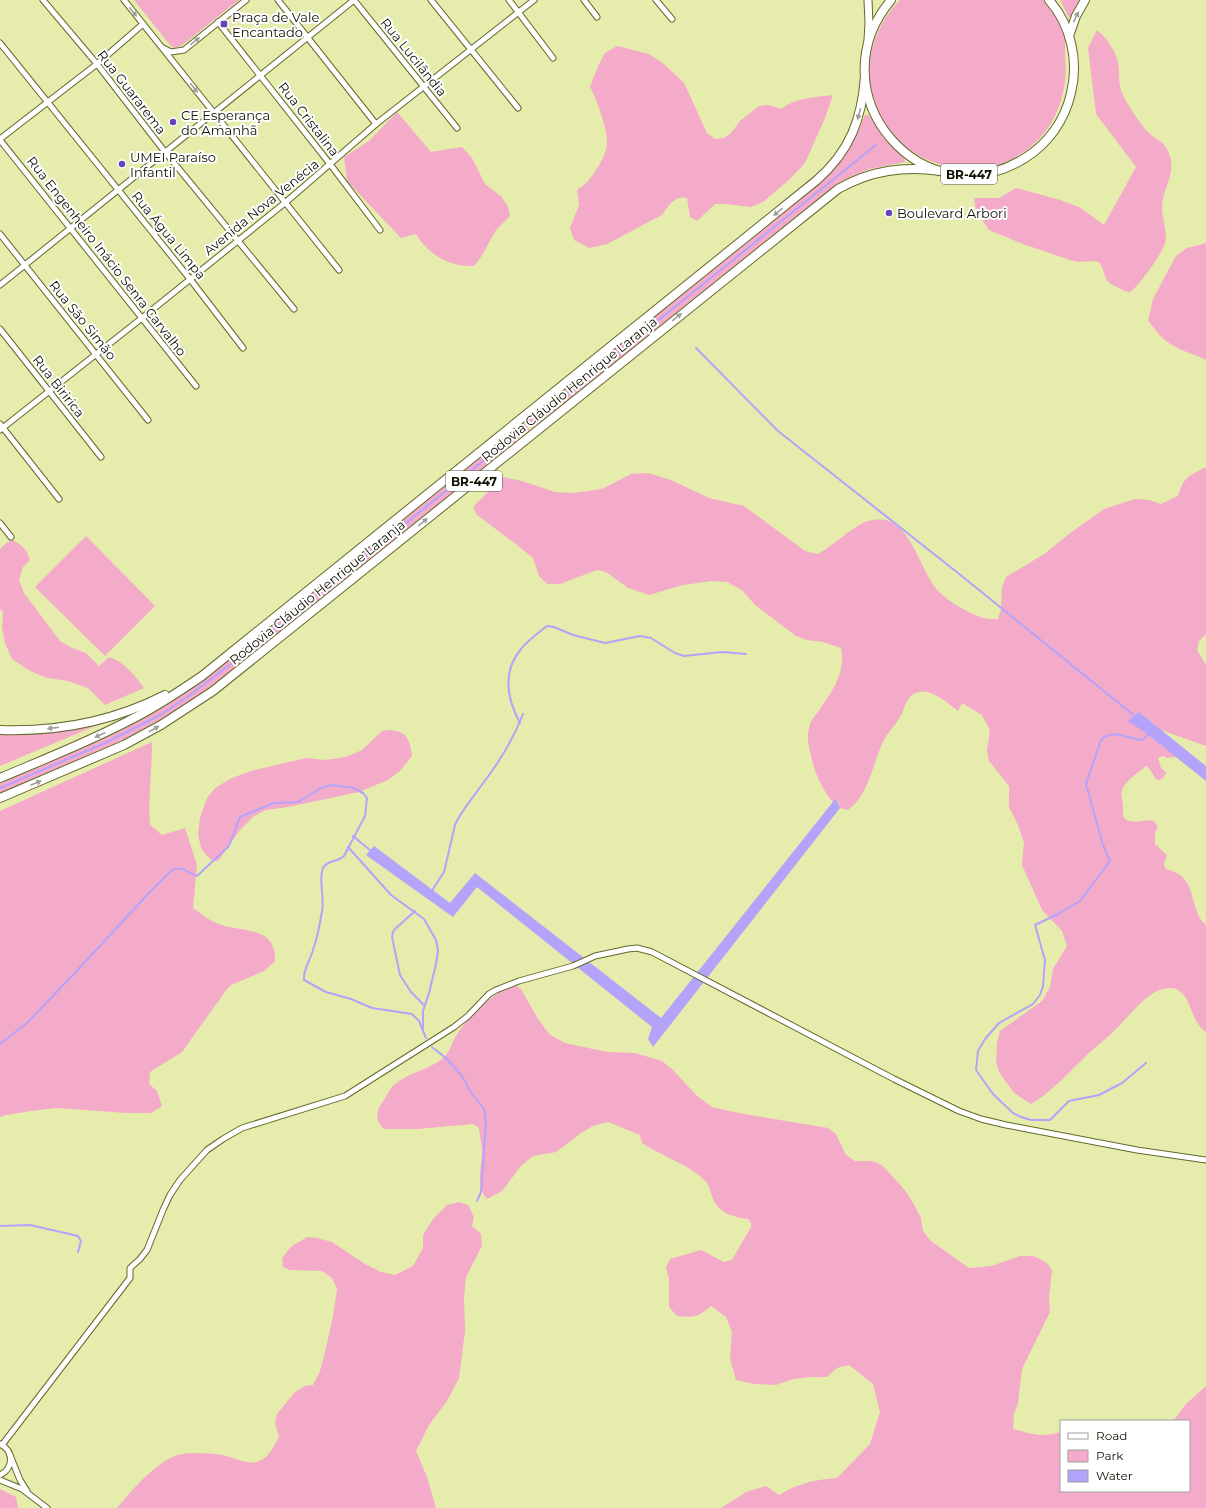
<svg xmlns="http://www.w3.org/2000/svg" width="1206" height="1508" viewBox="0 0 1206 1508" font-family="Montserrat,sans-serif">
	<rect width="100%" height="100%" fill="#e6ecab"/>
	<g fill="#f3abc9">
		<polygon points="134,0 239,0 181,46 175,48 170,45"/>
		<path d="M900,0H1051C1055,9 1062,20 1064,31C1066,38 1065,47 1065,55C1066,69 1066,83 1062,97C1041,174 949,192 895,137C882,124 875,106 871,89C864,57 878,22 900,0Z"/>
		<polygon points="1060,0 1079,0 1072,16 1069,18"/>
		<path d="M1097,30C1106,37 1116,51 1118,63C1120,73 1118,83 1122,93C1127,104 1140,124 1149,133C1155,139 1163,141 1167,149C1179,172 1163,185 1162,207C1162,220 1169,233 1164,246C1159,257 1140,285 1130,292C1124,292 1122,289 1117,287C1102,281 1107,274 1099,262L1093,261L1078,262L1070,260L1023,244L989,230L976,211L974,198H999L1016,188L1057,199L1079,207L1104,225L1136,167L1096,114L1088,48Z"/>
		<path d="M617,46L649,54L664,64L684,83L707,133L715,139L724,138L731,133L740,121L759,106L768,105L781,109C795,98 815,97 833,95L825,118L805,163L789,180L763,202L751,207L726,204H715L697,221L690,217L687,198C675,195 668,206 662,215L607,244L589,248L574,240L570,228L579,205L577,190C581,187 586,184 589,180C596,171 608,153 607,141C607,128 596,98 590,87L599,64L605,53Z"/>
		<path d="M397,112L431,152L462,147L472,158L485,184L502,197L508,207L510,216L496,230L481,257L474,266C468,266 461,266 455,264C440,261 423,247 416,234L401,238L347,181L344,157L369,141Z"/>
		<path d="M865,115H869L884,139L904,158L905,162L869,169L850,177L834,186L534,428L527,419L828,176C845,158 856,139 865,115Z"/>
		<path d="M1206,243V360C1194,354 1175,349 1165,340C1158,335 1154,327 1148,321L1153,299L1176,256L1187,248Z"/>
		<polygon points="523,422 530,430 227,675 194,700 159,722 123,741 0,795 0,782 100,740 153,712"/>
		<path d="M1206,467V634L1199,641L1197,650L1206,665V746L1161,730L1139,712L1129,721L1147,734L1176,757L1167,758L1163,756L1158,758L1161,768L1166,772C1165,777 1162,780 1157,780C1153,776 1152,771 1148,767L1146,766C1138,773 1125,780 1122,791C1120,795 1123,801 1123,806C1123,811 1122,818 1127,820C1137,826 1153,813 1158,827L1155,832V844L1167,855L1164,864L1165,868C1170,871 1176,872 1180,875C1196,887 1191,913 1206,925V1032C1191,1023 1192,998 1178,990C1172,986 1161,989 1155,992C1140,1001 1129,1016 1117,1028C1108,1038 1096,1046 1086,1056C1068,1073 1053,1091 1031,1104L1014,1093L999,1072L996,1062L997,1043L1000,1031L1042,1001L1050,987L1053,969L1067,946L1062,931L1042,910L1022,865L1024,843L1018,825L1009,807V786L989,761L987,750L990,730L982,715L962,703L958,711C946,702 925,682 910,697C905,702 904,711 900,717C895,726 887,733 883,742C872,765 869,795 848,810L840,808L837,798L833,802C823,791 817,777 813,764C810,751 805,738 810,725C811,719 817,714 820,709C833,690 846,672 841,648L823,642L807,640L796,636L755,605L742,590L727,582L712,581L683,585L649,595L628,588L606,572L597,570L560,584H547L539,576L533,558L517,545L477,515L473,507L503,477L522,481L555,492L574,493L602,489L631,474L648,473L671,480L709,498L744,506L805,551L818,554C834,545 847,531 863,523C908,503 917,567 938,591C949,602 968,613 983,618C987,619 993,619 998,619L1001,609L1002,587L1006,577L1044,554L1069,534L1104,509L1135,499L1149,500L1161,504L1178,496C1184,476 1189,476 1206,467Z"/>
		<polygon points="86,536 155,606 105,656 35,587"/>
		<path d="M13,540C22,545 27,550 30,560L23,567L19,580L24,593L60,641L72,648L86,653L99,666L109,657C126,663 134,675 144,688L105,705L88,688L68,681L47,678L30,671L12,659L5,643L2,627L3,612L0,609V549L6,543Z"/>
		<polygon points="99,723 100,724 0,766 0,735 29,735 59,732"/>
		<path d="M390,730C407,731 410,740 412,756L400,771L388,780L359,792L288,807L266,810L254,816L240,830L218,861H213L207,856L201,848L198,834L200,818L207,798L215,788L232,778L251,771L306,758L326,760L346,757L362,750L382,731Z"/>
		<path d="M152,742C152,770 148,797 150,825L162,835L185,828L197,865L193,908C201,914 210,921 219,924C242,933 276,925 275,961L264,971L231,985L227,989L182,1052L150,1072L149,1084L157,1091L162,1106L151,1113H127L57,1108L31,1111L6,1115L0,1117V811Z"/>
		<path d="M515,985L521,989L538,1019L550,1035L565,1043L607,1052L635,1053L662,1061L673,1070L696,1095L712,1107L739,1113L828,1128L836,1134L846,1155L855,1161H872L882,1165L904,1189L912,1201L921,1218L923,1231L931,1241L969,1268L991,1266L1020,1256H1033L1040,1259L1048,1264L1052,1270L1049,1297L1050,1312L1022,1369L1018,1403L1014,1414L1013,1429C1033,1434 1040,1438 1061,1432V1491H1189V1421H1173L1186,1404L1206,1386V1508H721L746,1492L766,1486L779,1495C798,1483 815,1480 837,1478L870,1444L880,1412L873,1384L849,1365L837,1368L827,1377H810L793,1379L776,1385L754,1384L736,1380L730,1359L732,1332L726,1317L711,1306C698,1317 694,1318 677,1316L669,1307V1279L666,1268L670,1259L701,1250L724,1262L732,1260L751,1227V1223L748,1219C734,1217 721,1214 714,1201C711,1195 710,1188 707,1183C695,1167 659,1155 642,1143L640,1135L608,1122L593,1126L581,1133L556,1152L533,1156L521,1166L502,1191L487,1199C475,1186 482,1166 482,1150C481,1143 480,1135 479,1128L473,1124L418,1129H384C376,1121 375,1113 382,1103C386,1097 389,1090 394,1085C407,1073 428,1070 442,1059C449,1054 452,1043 456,1036C467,1018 495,990 515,985Z"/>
		<path d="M459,1202L468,1205L474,1217L472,1226L481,1234L482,1246L466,1277L464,1298L465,1331L459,1378L447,1401L429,1425L416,1451L427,1477L436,1508H117C131,1491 160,1457 182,1454C194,1452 210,1453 222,1455C236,1457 249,1468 263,1459C270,1455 275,1444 279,1437L275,1423L277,1414L295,1392L305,1386L313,1385L320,1371L326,1348L333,1316L337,1289L332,1278L322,1271L290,1270L283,1267L282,1258L292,1246L307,1237L317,1238L332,1242L365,1264L381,1272L395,1275L413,1266L423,1248V1235L433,1219L447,1205Z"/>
		<polygon points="0,1489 16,1497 18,1508 0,1508"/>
	</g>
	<g fill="#b4a3fb">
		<polygon points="1139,712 1206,766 1206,781 1147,734 1128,721"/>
		<polygon points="836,798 840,808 653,1047 648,1039 652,1027 477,887 453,917 366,855 374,846 450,903 475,873 661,1018"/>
	</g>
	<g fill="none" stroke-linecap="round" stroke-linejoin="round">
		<g stroke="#b4a3fb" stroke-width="2">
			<polyline points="696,348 778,431 958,573 1136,717"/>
			<polyline points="533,421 876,145"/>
			<path d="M520,723C507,699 502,672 521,649C528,640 538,633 547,626L554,627L573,635L605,643L640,636L651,638L675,653L684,656L722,652L746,654"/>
			<polyline points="0,788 105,743 160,715 186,698 236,660 524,428"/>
			<polyline points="353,836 371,851"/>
			<polyline points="348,847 391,895 424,919 436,940 438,950 436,964 429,993 423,1011 423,1029"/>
			<path d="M431,892L444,872L455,825C461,811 472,799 481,786C498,764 513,740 523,714"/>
			<polyline points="415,911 395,929 393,932 392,937 400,975 411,992 425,1006"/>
			<path d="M0,1044L27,1023L71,977L148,894L171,871C181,864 187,873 197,876L229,846L240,817L274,803L298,802L323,787L333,785L353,788L363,793L367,798L365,816L344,856C338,862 327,860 323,868C318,881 325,897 322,911C320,924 317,938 313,950C310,961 303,969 304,980L326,992L351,999L372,1008L412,1014L419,1021L426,1038"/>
			<polyline points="432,1047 447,1059 462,1076 470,1091 484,1109 486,1123 481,1192 477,1201"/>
			<path d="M1146,1063L1122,1083L1099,1095L1069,1101L1050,1120H1031L1021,1117L1013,1113L993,1094L976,1070L978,1051L985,1039L999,1023L1033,1004L1040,995L1043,986L1045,960L1035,925L1058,914L1080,901L1110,861L1103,845L1086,784L1101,740C1111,728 1130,739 1142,740L1149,734"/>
			<polyline points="0,1226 30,1225 78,1236 81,1241 78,1252"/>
		</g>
		<defs>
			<g id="minor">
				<polyline points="43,0 97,64 165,152 294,309"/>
				<polyline points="124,0 339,270"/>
				<polyline points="278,0 376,124"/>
				<polyline points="354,0 457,128"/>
				<polyline points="431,0 518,108"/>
				<polyline points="509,0 553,58"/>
				<polyline points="584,0 597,17"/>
				<polyline points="656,0 672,19"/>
				<polyline points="218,22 330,164 380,230"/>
				<polyline points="0,43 190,279 243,348"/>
				<polyline points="163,48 171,52 184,50 246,0"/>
				<polyline points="0,139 97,64 143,24"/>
				<polyline points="0,140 196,386"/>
				<polyline points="0,234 148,420"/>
				<polyline points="0,285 354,0"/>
				<polyline points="0,329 101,457"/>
				<polyline points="0,424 59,499"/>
				<polyline points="0,430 142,318 286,202 376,124 534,0"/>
				<polyline points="0,523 11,537"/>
				<polyline points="0,1444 2,1445 130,1278 130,1268 140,1259 147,1250 163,1210 170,1195 180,1180 207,1150 223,1139 242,1128 345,1096 454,1027 468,1016 489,994 496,990 519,981 573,966 595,956 628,949 637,948 652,952 894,1079 959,1111 981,1119 1006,1125 1137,1150 1206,1160"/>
				<path d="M0,1444C14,1451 14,1468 0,1475"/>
				<polyline points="10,1455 20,1480 27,1491"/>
				<polyline points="0,1480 22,1489 47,1508"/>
			</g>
			<polyline id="secondary" points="868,0 869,23 868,40"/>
			<g id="primary">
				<path d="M891,0C813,94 923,222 1025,158C1048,144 1065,120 1071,93C1079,61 1071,25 1049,0"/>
				<polyline points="1069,36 1076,16 1085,0"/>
				<path d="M0,730C57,732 114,721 165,695"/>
				<path d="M0,778C45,759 91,741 134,718C158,706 180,691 202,676L817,180C850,151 862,119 865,76"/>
				<path d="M0,798L124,745L161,725L213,691L838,189C871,170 904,166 941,171"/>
			</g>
		</defs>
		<use href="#minor" stroke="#64682b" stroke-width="7"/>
		<use href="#secondary" stroke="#64682b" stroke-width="9"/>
		<use href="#primary" stroke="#64682b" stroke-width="10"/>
		<use href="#minor" stroke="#fff" stroke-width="5"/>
		<use href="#secondary" stroke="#fff" stroke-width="7"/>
		<use href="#primary" stroke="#fff" stroke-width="8"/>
	</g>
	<defs><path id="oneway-solid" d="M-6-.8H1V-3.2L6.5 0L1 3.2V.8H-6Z"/></defs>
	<g fill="#9f9f99">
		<use href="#oneway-solid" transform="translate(133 12) rotate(51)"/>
		<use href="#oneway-solid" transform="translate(1076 17) rotate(-65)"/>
		<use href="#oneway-solid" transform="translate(195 41) rotate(-39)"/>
		<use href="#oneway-solid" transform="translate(194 88) rotate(51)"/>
		<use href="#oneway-solid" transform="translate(859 114) rotate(105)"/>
		<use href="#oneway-solid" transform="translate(778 212) rotate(141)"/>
		<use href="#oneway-solid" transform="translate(677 317) rotate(-39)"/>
		<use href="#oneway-solid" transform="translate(423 522) rotate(-39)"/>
		<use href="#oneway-solid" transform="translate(53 728) rotate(173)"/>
		<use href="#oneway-solid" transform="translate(154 729) rotate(-29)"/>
		<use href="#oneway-solid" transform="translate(100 735) rotate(156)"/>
		<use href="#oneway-solid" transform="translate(36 783) rotate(-23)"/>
	</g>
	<g fill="#6742bb" stroke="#fff" stroke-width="1.5">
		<rect x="220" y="20" width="8" height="8" rx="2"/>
		<circle cx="173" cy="122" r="4"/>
		<circle cx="122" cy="164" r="4"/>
		<circle cx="889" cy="213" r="4"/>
	</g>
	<g text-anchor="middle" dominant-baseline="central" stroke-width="4" stroke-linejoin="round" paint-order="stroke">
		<g fill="#fff" stroke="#57584c" stroke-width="1">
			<rect x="941" y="164" width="56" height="20" rx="3"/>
			<rect x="446" y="471" width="56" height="20" rx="3"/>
		</g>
		<g font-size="12" font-weight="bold" fill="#0f1000">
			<text x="969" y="174">BR-447</text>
			<text x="474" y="481">BR-447</text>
		</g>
		<g font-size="13" fill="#0f1000" stroke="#fff" text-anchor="start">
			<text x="232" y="17">Praça de Vale<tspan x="232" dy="15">Encantado</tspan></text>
			<text x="181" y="115">CE Esperança<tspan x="181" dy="15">do Amanhã</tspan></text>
			<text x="130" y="157">UMEI Paraíso<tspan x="130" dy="15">Infantil</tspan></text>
			<text x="897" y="213">Boulevard Arbori</text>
		</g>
		<g font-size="13" fill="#0f1000" stroke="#fff">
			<text transform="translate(414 57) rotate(51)">Rua Lucilândia</text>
			<text transform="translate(132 92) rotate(52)">Rua Guararema</text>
			<text transform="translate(309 119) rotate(52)">Rua Cristalina</text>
			<text transform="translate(261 207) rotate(-39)">Avenida Nova Venécia</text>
			<text transform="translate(169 235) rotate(51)">Rua Água Limpa</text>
			<text transform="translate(107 256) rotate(52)">Rua Engenheiro Inácio Senra Carvalho</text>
			<text transform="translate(83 320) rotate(51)">Rua São Simão</text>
			<text transform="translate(59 386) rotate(52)">Rua Biririca</text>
			<text transform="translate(569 389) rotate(-39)">Rodovia Cláudio Henrique Laranja</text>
			<text transform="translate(317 592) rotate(-39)">Rodovia Cláudio Henrique Laranja</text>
		</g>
	</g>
	<rect x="1060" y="1420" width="130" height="72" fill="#ffffff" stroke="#9f9f99"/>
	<rect x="1068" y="1433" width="20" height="6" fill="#ffffff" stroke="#9f9f99"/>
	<text x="1096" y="1440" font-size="12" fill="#0f1000">Road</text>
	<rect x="1068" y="1450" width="20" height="12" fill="#f3abc9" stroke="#9f9f99"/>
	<text x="1096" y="1460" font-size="12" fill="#0f1000">Park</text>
	<rect x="1068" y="1470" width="20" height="12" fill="#b4a3fb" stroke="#9f9f99"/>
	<text x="1096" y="1480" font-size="12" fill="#0f1000">Water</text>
</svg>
